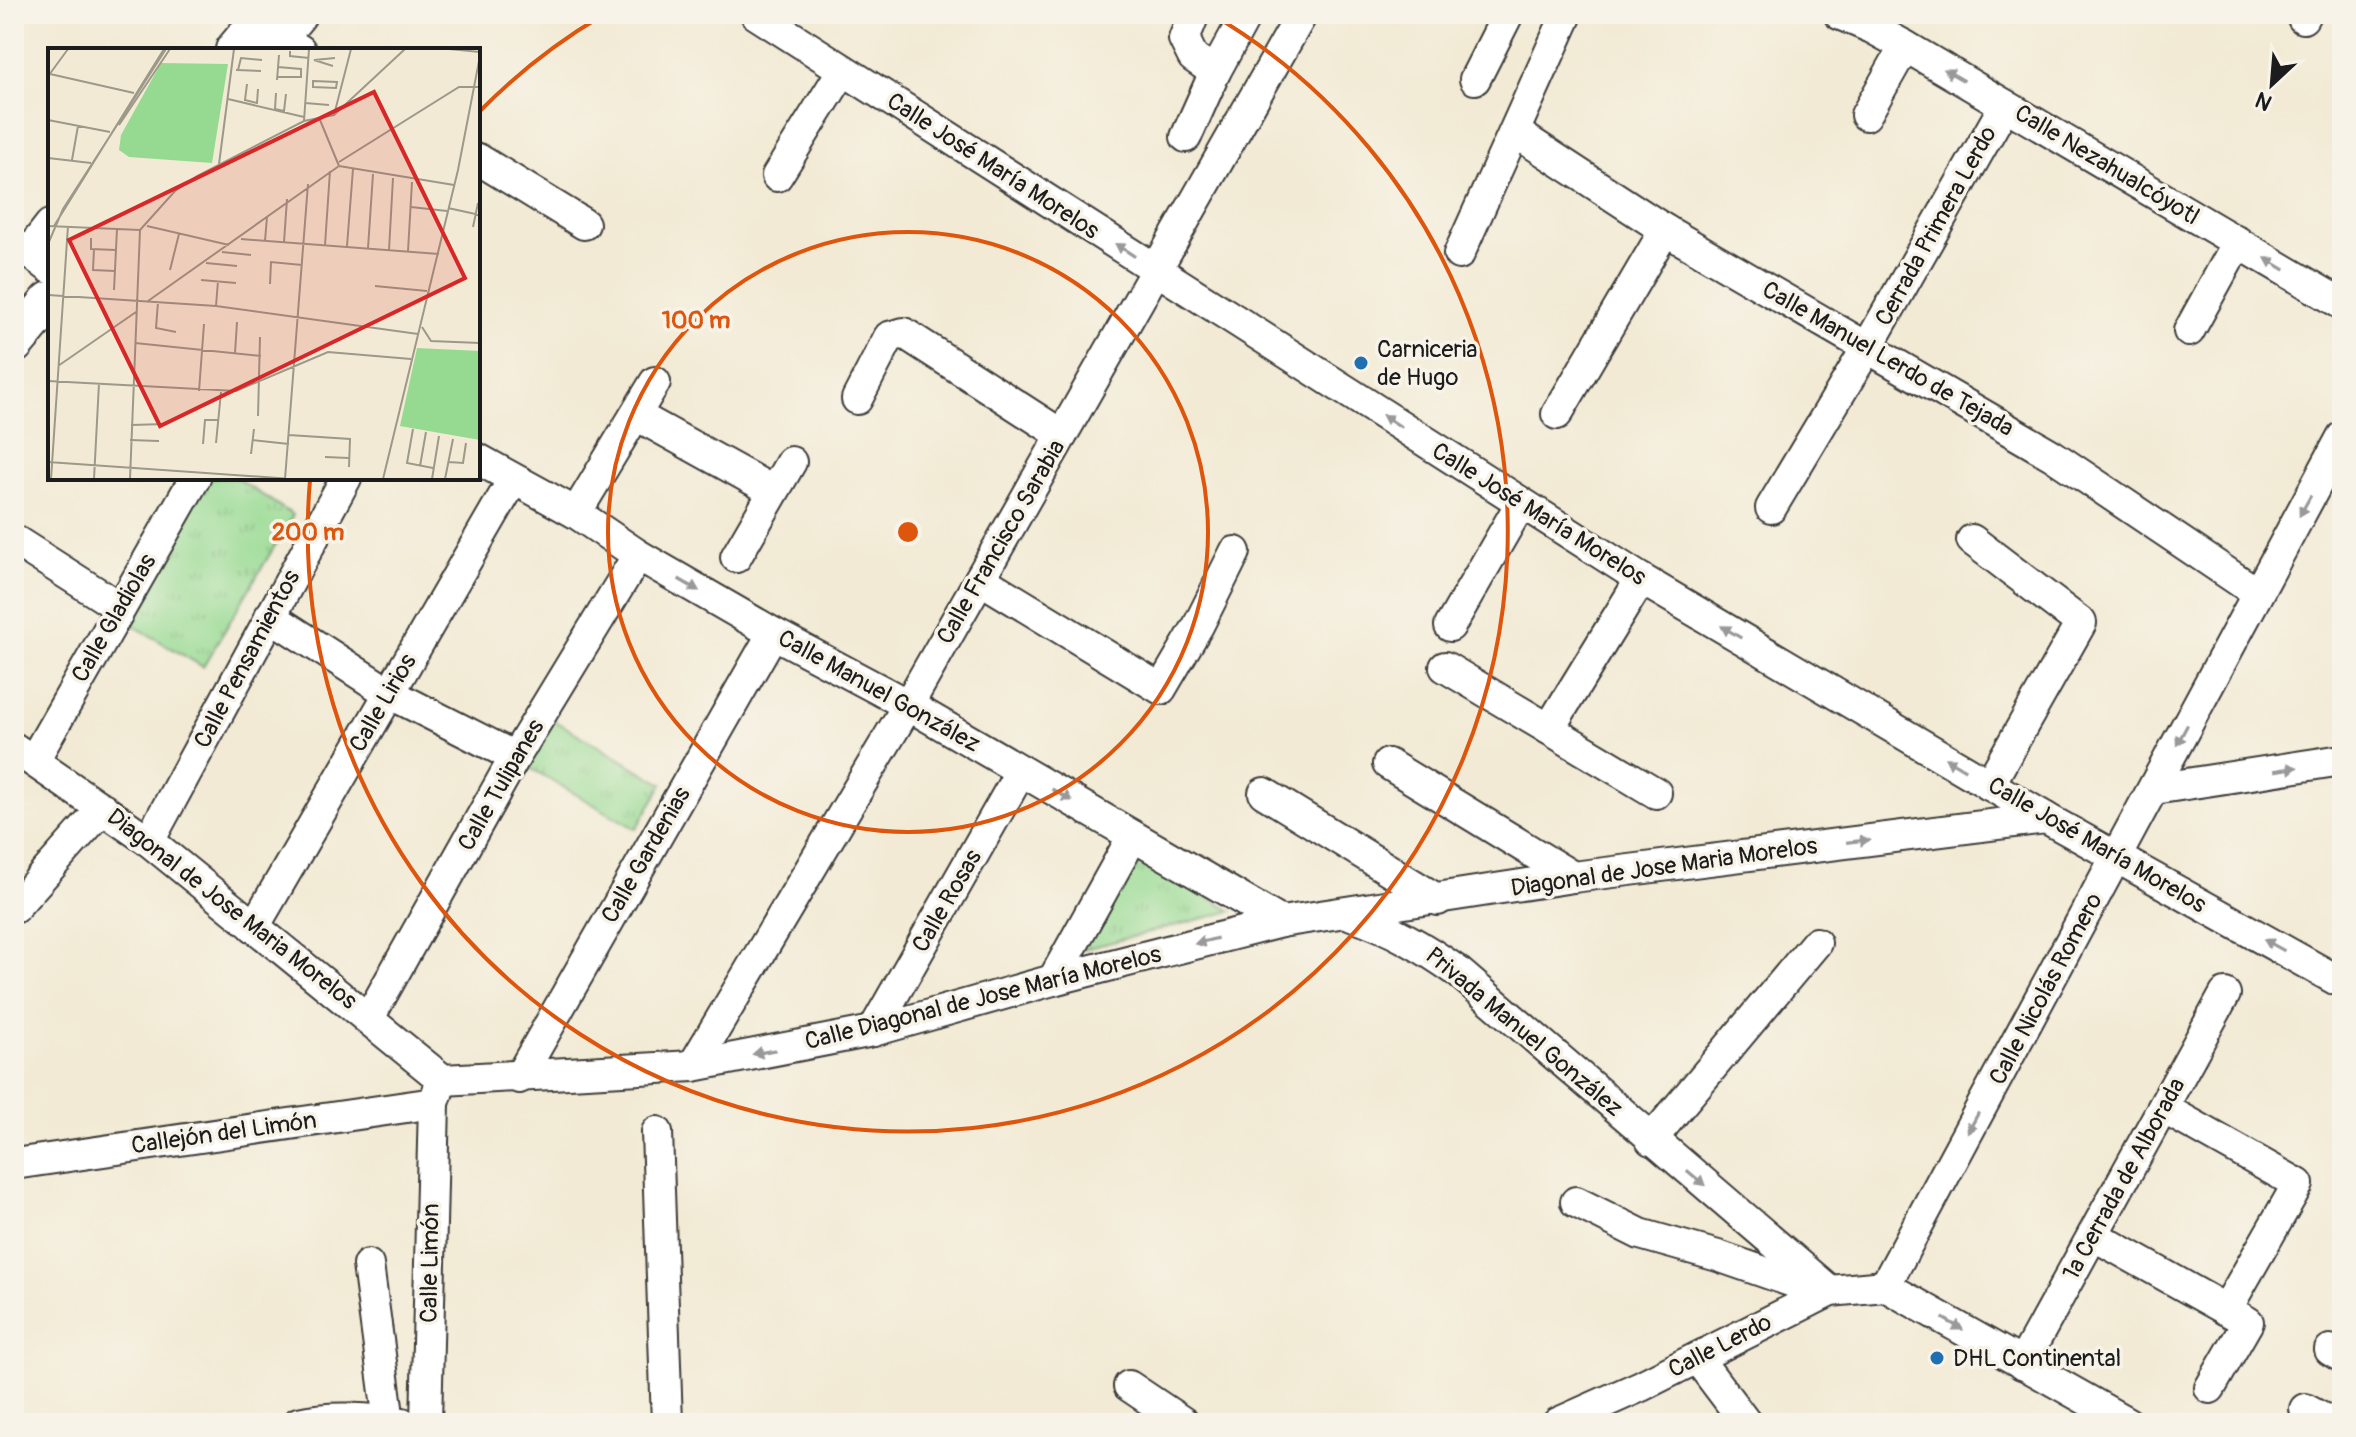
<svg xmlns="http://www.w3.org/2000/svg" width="2356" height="1437" viewBox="0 0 2356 1437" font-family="Pangolin,sans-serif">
	<defs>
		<pattern id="grass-tufts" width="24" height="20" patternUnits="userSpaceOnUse" patternTransform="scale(2)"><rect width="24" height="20" fill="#96da92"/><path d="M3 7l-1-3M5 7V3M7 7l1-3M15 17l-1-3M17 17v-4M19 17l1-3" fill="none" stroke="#81ba7d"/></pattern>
	</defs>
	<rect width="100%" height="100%" fill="#f7f3e8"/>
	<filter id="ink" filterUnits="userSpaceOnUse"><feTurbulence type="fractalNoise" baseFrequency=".0125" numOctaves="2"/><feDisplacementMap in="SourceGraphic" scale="16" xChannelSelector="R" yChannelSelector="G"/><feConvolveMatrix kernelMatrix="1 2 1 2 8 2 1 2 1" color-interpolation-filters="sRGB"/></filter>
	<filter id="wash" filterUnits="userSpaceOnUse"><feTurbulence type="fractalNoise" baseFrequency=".006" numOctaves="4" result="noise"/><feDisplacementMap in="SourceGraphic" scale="32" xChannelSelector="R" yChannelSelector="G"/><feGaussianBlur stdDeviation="1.8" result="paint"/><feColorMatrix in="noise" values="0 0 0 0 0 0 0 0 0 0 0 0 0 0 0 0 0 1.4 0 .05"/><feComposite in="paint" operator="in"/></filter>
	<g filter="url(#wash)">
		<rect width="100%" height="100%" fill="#f2ead4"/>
		<g fill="url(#grass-tufts)" stroke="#597b57" stroke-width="2">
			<polygon points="206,478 236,478 293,515 203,667 124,620"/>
			<polygon points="552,719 663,784 636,829 525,765"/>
			<polygon points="1132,854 1232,911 1081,950"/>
		</g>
	</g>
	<g filter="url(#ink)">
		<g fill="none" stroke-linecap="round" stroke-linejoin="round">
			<defs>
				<g id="minor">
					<polyline points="756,14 1641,579 2046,818 2342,983"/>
					<polyline points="1839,14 1872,28 1905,46 2342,304"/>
					<polyline points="2303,18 2305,14"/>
					<polyline points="278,37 300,50"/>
					<polyline points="1215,72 1246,15"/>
					<polyline points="1475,79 1508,14"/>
					<polyline points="1866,115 1905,46"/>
					<polyline points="1515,132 1665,230 2052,455 2257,593"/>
					<polyline points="1186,137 1215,72 1193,57 1184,39 1194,14"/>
					<polyline points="478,159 584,224"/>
					<polyline points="777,176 843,70"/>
					<polyline points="50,225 29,252 50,268"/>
					<polyline points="1459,254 1567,14"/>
					<polyline points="2189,331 2238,242"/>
					<polyline points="857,399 889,337 904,333 1062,435"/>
					<polyline points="1557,414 1665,230"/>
					<polyline points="636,415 773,491"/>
					<polyline points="478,459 576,513 638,555 773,633 908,705 1281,922"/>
					<polyline points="1771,508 1867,348 2005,105"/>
					<polyline points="576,513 655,382"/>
					<polyline points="14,540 119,607"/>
					<polyline points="1972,540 2081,623 1989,785"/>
					<polyline points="736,557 791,462"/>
					<polyline points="980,579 1161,689 1198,626 1235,552"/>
					<polyline points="270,616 389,693 515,757"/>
					<polyline points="1450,626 1521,503"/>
					<polyline points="1445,667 1656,793"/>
					<polyline points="1549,729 1641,579"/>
					<polyline points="14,748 149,841 443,1080"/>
					<polyline points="34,760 195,478"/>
					<polyline points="1388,764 1573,877"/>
					<polyline points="2154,789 2342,760"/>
					<polyline points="1264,793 1438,900"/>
					<polyline points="149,841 346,478"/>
					<polyline points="14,908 103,808"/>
					<path d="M1352,915C1392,929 1423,947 1457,971L1830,1291"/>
					<polyline points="254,927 513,480"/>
					<polyline points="1053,980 1133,836"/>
					<polyline points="369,1018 515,757 638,555"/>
					<polyline points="873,1031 1021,771"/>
					<polyline points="693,1066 908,705 1302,14"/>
					<polyline points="519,1078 773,633"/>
					<polyline points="443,1080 693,1066 873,1031 1053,980 1281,922 1573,877 2046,818"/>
					<polyline points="2163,1108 2298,1184 2226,1310"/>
					<polyline points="657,1132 667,1423"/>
					<polyline points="1651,1140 1816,943"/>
					<polyline points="14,1164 434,1103"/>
					<polyline points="1576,1202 1640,1234 1718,1256 1796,1283 1808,1302"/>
					<polyline points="2093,1235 2248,1322 2210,1388"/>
					<polyline points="368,1265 389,1422"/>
					<polyline points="1885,1286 2342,437"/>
					<polyline points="1885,1286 2128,1423"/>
					<polyline points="2330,1350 2342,1357"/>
					<polyline points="1697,1358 1746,1423"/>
					<polyline points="2022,1364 2225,994"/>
					<polyline points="1129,1386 1184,1423"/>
					<polyline points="2305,1409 2331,1423"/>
					<path d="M298,1423C333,1415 367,1419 402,1423"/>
					<polyline points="426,1423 434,1103 440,1085"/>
					<polyline points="1558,1423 1641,1386 1830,1291 1885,1286"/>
				</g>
				<g id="major">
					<polyline points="235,50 265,14"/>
					<polyline points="267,50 297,14"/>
					<polyline points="14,344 50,301"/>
				</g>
			</defs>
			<use href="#minor" stroke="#3c3b38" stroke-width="34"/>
			<use href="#major" stroke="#3c3b38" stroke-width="42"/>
			<use href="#minor" stroke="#fff" stroke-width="30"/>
			<use href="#major" stroke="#fff" stroke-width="38"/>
		</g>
		<defs><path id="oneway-solid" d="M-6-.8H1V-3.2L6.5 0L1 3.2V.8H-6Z" transform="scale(2)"/></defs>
		<g fill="#999">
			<use href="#oneway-solid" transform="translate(1954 75) rotate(-150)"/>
			<use href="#oneway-solid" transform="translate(1125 250) rotate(-147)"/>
			<use href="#oneway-solid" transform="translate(2275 264) rotate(-149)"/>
			<use href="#oneway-solid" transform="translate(1392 421) rotate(-147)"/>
			<use href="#oneway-solid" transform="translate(2305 506) rotate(119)"/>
			<use href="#oneway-solid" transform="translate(689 585) rotate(30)"/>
			<use href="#oneway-solid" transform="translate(1731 632) rotate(-149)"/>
			<use href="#oneway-solid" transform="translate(2182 735) rotate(118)"/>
			<use href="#oneway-solid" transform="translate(1955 764) rotate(-149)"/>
			<use href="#oneway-solid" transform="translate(2286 769) rotate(-9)"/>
			<use href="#oneway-solid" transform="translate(1062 795) rotate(30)"/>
			<use href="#oneway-solid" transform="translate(1858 841) rotate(-7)"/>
			<use href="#oneway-solid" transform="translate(1206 941) rotate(166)"/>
			<use href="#oneway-solid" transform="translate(2274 945) rotate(-151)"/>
			<use href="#oneway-solid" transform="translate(764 1052) rotate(169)"/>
			<use href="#oneway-solid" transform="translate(1973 1123) rotate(118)"/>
			<use href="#oneway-solid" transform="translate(1696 1178) rotate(40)"/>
			<use href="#oneway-solid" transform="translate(1953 1324) rotate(30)"/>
		</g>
	</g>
	<g fill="none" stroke="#de560d" stroke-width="4">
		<circle cx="908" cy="532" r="300"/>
		<path d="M480 111A600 600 0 0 1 603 15M1213 15A600 600 0 1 1 310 480"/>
	</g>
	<g fill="#1f6fb2" stroke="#f7f3e8" stroke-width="3">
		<circle cx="1361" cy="363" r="8"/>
		<circle cx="1937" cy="1358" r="8"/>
	</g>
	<g text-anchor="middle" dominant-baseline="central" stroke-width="7" stroke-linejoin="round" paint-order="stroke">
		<g font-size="24" fill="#1c1c1c" stroke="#f7f3e8">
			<text transform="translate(2107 165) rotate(31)">Calle Nezahualcóyotl</text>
			<text transform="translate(993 166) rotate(33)">Calle José María Morelos</text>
			<text transform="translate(1936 226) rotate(-61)">Cerrada Primera Lerdo</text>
			<text transform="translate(1888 359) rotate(30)">Calle Manuel Lerdo de Tejada</text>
			<text transform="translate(1539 514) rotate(32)">Calle José María Morelos</text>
			<text transform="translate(1001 542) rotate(-60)">Calle Francisco Sarabia</text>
			<text transform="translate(114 618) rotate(-60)">Calle Gladiolas</text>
			<text transform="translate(247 659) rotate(-62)">Calle Pensamientos</text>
			<text transform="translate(879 691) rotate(29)">Calle Manuel González</text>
			<text transform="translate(383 703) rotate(-60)">Calle Lirios</text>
			<text transform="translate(501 785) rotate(-60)">Calle Tulipanes</text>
			<text transform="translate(2097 845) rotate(30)">Calle José María Morelos</text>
			<text transform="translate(646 855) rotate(-60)">Calle Gardenias</text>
			<text transform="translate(1664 867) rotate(-8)">Diagonal de Jose Maria Morelos</text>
			<text transform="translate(947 901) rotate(-60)">Calle Rosas</text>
			<text transform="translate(232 909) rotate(38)">Diagonal de Jose Maria Morelos</text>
			<text transform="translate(2046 989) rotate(-62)">Calle Nicolás Romero</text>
			<text transform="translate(983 998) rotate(-14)">Calle Diagonal de Jose María Morelos</text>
			<text transform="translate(1524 1032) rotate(40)">Privada Manuel González</text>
			<text transform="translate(224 1133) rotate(-8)">Callejón del Limón</text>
			<text transform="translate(2124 1179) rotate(-61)">1a Cerrada de Alborada</text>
			<text transform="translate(430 1263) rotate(-89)">Calle Limón</text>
			<text transform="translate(1720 1346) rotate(-27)">Calle Lerdo</text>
		</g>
		<g font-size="24" fill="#1c1c1c" stroke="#f7f3e8" text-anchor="start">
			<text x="1377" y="349">Carniceria<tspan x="1377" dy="28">de Hugo</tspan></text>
			<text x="1953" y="1358">DHL Continental</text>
		</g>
	</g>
	<g transform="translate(48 48)">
		<rect width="432" height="432" fill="#f2ead4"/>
		<path d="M113,15L180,16L164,115L81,109L71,102L73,87Z" fill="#96da92"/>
		<path d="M369,300L432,303V392L352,378Z" fill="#96da92"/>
		<path fill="none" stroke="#9c988a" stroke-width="2" d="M401,1L432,4M242,3V8L261,10M285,18L266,12L287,10M188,22L213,23M190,22L193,10L214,12M2,26L86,45M1,27L20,1M229,29H253V21L230,19M229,32L231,7M265,33L289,34L288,40L265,39ZM199,36L197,52L209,55L210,41M228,45L227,61L236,63L238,46M180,51L256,69M257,55L281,57M286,67L303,1M0,72L62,84M272,72L291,118M256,73L261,1M71,77L122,1M0,110L43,115M24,112L30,78M291,114L411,39H432M171,116L186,1M291,118L406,137M363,159L399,163M400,160L432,167M0,178L92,182M6,178L116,1M99,178L181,197M425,179L430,155M92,182L127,143L149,128L256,73L286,67L357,1M43,190V201L68,202M193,191L391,206M217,193L219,169M236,194L239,151M0,196L15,161L118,1M277,197L282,123M299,198L305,121M320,200L325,126M46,201L45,222L67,223M341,202L345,130M360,203L364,134M174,204L203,207M158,215L189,218M122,222L131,186M153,232L188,235M222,236L223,214L254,217M327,238L379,243M66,242L69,181M0,247L168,258L370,286M100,253L291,118M110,254L108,280L128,284M168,258L170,233M374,279L383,293L432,295M87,295L213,308M187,305L189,274M10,318L88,264M0,333L188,343L280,304L363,311M151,343L156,276M210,368L212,289M83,377L118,376M365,381L359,415L385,420M241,387L302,391L301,419M82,392L111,393M204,392L241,396M168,395L173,344M155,396L157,372H170M203,406L206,381M277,409L301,410M0,414L244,431M401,414L415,415L418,395M372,418L378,384M3,431L20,178M46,431L51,335M82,431L92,182M237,431L260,136M335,431L410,122L432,8M384,431L391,388M397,431L405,391"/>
		<path fill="#d62828" fill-opacity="0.15" stroke="#d62828" stroke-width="4" d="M326,44L417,230L112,378L21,192Z"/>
		<rect width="432" height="432" fill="none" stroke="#1c1c1c" stroke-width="4"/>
	</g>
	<circle cx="908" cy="532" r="12" fill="#de560d" stroke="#f7f3e8" stroke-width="4"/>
	<g font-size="24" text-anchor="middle" font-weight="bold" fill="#de560d" stroke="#f7f3e8" stroke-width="7" stroke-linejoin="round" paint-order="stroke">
		<text x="696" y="328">100 m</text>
		<text x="308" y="540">200 m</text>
	</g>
	<rect width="2356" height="1437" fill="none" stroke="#f7f3e8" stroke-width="48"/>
	<g transform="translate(2272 84) rotate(206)" stroke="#f7f3e8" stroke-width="6" paint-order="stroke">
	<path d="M0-6L14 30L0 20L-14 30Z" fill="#1c1c1c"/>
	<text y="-12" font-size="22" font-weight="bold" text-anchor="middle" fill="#1c1c1c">N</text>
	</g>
</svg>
